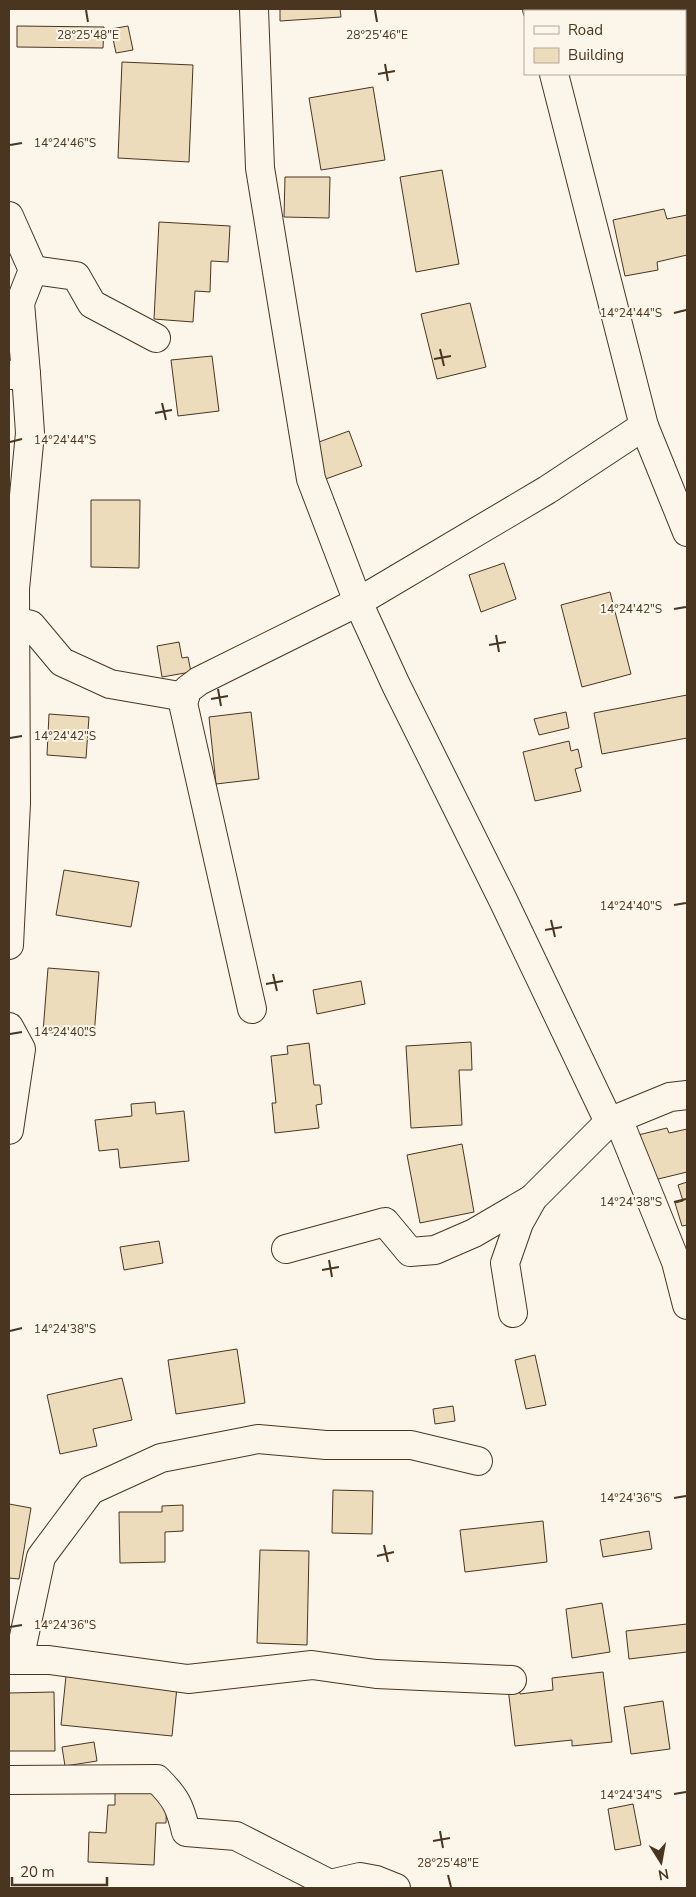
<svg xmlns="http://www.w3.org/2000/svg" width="696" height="1897" viewBox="0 0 696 1897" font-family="'Nunito Sans',sans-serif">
	<rect width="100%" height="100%" fill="#fbf6e9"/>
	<g fill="#ecdcbc" stroke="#4a3520">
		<polygon points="280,9 340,9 341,17 280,21"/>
		<polygon points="17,26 104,27 103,48 17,47"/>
		<polygon points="128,26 133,50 116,53 111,29"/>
		<polygon points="122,62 193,65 189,162 118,158"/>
		<polygon points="373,87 385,160 321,170 309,98"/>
		<polygon points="442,170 459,264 416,272 400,177"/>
		<polygon points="285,177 330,177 329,218 284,217"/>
		<polygon points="664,209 667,219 687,215 687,255 657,262 658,270 625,276 613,220"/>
		<polygon points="159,222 230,226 228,262 211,261 210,292 195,291 193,322 154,319"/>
		<polygon points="470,303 486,367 437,379 421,314"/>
		<polygon points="212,356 219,411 178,416 171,360"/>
		<polygon points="349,431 362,466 320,481 308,446"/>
		<polygon points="91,500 140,500 139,568 91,567"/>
		<polygon points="504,563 516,599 481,612 469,575"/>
		<polygon points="610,592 631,674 582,687 561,605"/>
		<polygon points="179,642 182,658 188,657 191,672 162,677 157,646"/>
		<polygon points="687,695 687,738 602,754 594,713"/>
		<polygon points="251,712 259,779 216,784 209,717"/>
		<polygon points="566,712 569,728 539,735 534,719"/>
		<polygon points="49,714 89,717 86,758 47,755"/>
		<polygon points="569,741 571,751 578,749 582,767 575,769 581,791 535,801 523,752"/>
		<polygon points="64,870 139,882 131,927 56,915"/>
		<polygon points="48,968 99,972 94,1036 43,1032"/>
		<polygon points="361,981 365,1004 317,1014 313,990"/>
		<polygon points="471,1042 472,1070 459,1070 462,1125 411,1128 406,1046"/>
		<polygon points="309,1043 314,1085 320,1085 322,1104 316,1105 319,1128 275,1133 272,1103 276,1103 271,1056 288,1054 287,1046"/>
		<polygon points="155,1102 156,1114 184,1111 189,1161 120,1168 118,1149 99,1151 95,1120 132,1116 131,1104"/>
		<polygon points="667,1128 669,1133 687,1129 687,1172 650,1181 638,1135"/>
		<polygon points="462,1144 474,1212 420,1223 407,1155"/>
		<polygon points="687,1182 687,1225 682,1226 675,1203 683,1201 678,1185"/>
		<polygon points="159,1241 163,1263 124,1270 120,1247"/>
		<polygon points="237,1349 245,1403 176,1414 168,1360"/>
		<polygon points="535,1355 546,1405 526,1409 515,1360"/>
		<polygon points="122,1378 132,1420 93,1429 97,1446 60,1454 47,1395"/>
		<polygon points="453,1406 455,1421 435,1424 433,1409"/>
		<polygon points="333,1490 373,1491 372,1534 332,1533"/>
		<polygon points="9,1504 31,1508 19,1579 9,1578"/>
		<polygon points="183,1505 183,1531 165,1532 165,1562 120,1563 119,1512 162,1512 162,1506"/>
		<polygon points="543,1521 547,1562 465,1572 460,1530"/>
		<polygon points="649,1531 652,1549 603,1557 600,1540"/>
		<polygon points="260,1550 309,1551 307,1645 257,1643"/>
		<polygon points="602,1603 610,1652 572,1658 566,1609"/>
		<polygon points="687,1624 687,1652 629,1659 626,1631"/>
		<polygon points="603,1672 612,1742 572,1746 572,1740 515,1746 508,1688 519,1687 520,1694 553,1690 552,1678"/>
		<polygon points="66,1676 177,1687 172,1736 61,1725"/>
		<polygon points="54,1692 55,1751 9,1751 9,1693"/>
		<polygon points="663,1701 670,1749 631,1754 624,1707"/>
		<polygon points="94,1742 97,1761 65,1766 62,1747"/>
		<polygon points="115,1786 157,1787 167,1797 166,1823 156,1823 154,1865 88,1862 89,1832 106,1833 108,1805 115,1805"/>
		<polygon points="633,1804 641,1845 615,1850 608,1809"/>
	</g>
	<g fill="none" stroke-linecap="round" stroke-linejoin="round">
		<defs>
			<g id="street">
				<polyline points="254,9 260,168 311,479 358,602 396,685 503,900 609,1122 621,1126 676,1262 687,1305"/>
				<polyline points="537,9 538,11"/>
				<polyline points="554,74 644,426 687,532"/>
				<polyline points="9,216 33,270 20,303 26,374"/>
				<polyline points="33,270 76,276 92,304 156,338"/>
				<polyline points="9,375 26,374 30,433 15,589 16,803 9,945"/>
				<polyline points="9,620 31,625 62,662 110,684 185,697"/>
				<polyline points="252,1009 183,703 187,690 199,681 358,602 547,490 644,426"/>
				<polyline points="9,1027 21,1049 9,1130"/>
				<polyline points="286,1249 385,1222 410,1252 435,1250 474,1233 532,1199"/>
				<polyline points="513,1313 505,1263 519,1223 533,1198 609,1122 670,1097 687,1095"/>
				<polyline points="9,1660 49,1660 188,1679 312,1665 376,1674 512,1680"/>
				<polyline points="19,1660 41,1557 91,1490 161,1458 258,1439 326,1445 411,1445 478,1461"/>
				<path d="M9,1780L157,1779C176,1798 180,1806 186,1832L236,1836L330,1884L360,1877L376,1880L396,1888"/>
			</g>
		</defs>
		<use href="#street" stroke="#4a3520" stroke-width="30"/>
		<use href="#street" stroke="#fbf6e9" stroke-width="28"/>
	</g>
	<path fill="none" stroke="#4a3520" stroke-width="2" d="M86,10L88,22M375,10L377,22M385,64L388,81M378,74L395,71M10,145L22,143M674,313L686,310M440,349L444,366M434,359L451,356M162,403L166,420M155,413L172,410M10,442L22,439M674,609L686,607M496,635L499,652M489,645L506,642M218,689L221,706M211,699L228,696M10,738L22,736M674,905L686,903M551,920L555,937M545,930L562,927M273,974L277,991M266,984L283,981M10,1034L22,1032M674,1202L686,1199M329,1260L332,1277M322,1270L339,1267M10,1331L22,1328M674,1498L686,1496M384,1545L388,1562M377,1556L394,1552M10,1627L22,1625M674,1794L686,1792M440,1831L443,1848M433,1841L450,1838M448,1875L451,1887"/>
	<g font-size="12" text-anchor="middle" fill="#4a3520" stroke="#fbf6e9" stroke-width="4" stroke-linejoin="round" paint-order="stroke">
		<text x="88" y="39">28°25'48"E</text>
		<text x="377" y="39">28°25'46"E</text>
		<text x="65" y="147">14°24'46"S</text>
		<text x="631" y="317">14°24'44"S</text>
		<text x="65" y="444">14°24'44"S</text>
		<text x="631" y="613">14°24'42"S</text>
		<text x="65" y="740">14°24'42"S</text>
		<text x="631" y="910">14°24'40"S</text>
		<text x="65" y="1036">14°24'40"S</text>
		<text x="631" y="1206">14°24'38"S</text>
		<text x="65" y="1333">14°24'38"S</text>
		<text x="631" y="1502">14°24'36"S</text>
		<text x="65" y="1629">14°24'36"S</text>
		<text x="631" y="1799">14°24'34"S</text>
		<text x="448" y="1867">28°25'48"E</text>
	</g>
	<rect width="696" height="1897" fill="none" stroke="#4a3520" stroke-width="20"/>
	<rect x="524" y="10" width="162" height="65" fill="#fbf6e9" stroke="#b4a999"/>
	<rect x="534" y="26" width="25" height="8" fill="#fbf6e9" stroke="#b4a999"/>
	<text x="568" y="35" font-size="15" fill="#4a3520">Road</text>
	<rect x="534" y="48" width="25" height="15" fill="#ecdcbc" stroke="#b4a999"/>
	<text x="568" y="60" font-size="15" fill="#4a3520">Building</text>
	<g transform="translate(661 1862) rotate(169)" stroke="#fbf6e9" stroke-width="4" paint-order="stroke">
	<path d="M0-4L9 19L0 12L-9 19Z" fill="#4a3520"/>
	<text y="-8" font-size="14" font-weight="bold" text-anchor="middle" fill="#4a3520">N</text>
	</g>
	<path d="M12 1877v8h95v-8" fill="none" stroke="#4a3520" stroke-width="2.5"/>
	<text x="20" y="1877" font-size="15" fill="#4a3520" stroke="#fbf6e9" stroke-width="4" paint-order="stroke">20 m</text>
</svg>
